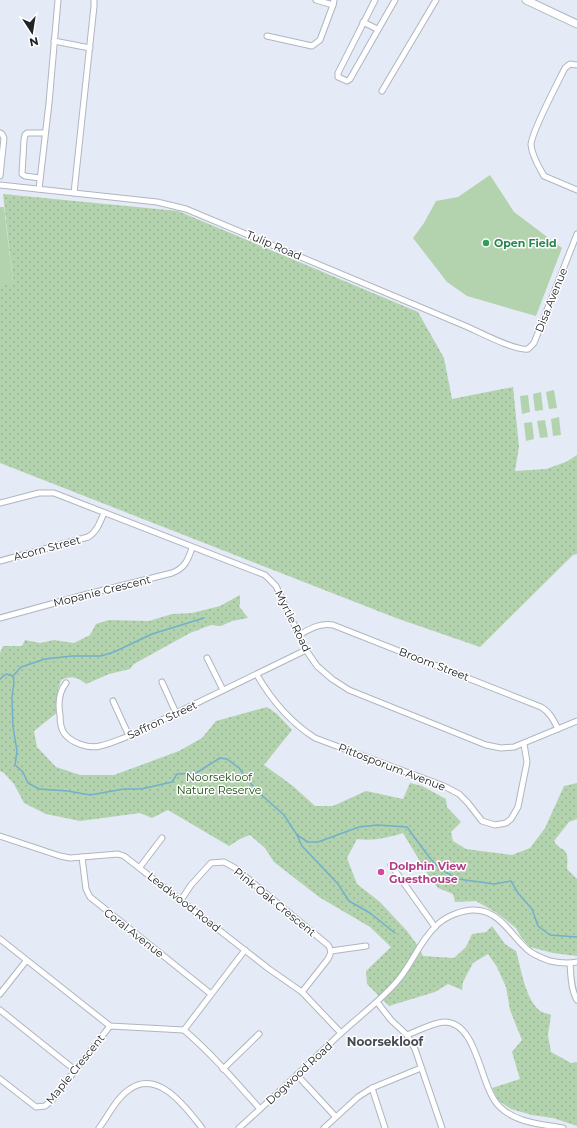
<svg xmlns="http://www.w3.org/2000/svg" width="577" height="1128" viewBox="0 0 577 1128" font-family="Montserrat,sans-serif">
	<defs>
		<pattern id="grass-dots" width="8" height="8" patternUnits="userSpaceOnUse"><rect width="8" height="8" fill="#b2d3ad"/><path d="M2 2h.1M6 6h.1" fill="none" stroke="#99b595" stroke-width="1.8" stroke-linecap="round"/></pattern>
	</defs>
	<rect width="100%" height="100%" fill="#e5ebf6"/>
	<g fill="url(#grass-dots)">
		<polygon points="3,194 178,211 418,312 444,358 452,399 513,387 519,447 515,471 546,469 566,462 577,455 577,554 573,555 480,647 396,618 0,463 0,285 13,281"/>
		<path d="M240,595V604L239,606L248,618L232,621L221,626L211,625L190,633L134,664L130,669L109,674L86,684C78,677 71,675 61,680L58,690V712L34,731L37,747L56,767L80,775H114L179,751L202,738L216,721L267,707L277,714L292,730L264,765L293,786L315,806H333L366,791L403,799L410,783L422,786L446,799L447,807L461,822L451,832L453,841L466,849L512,855L530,848L545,828L564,786L577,783V819L569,822L554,841C557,846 559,847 564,850C569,854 567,863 567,869L577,879V956L553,953L530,947L521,937L516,928L497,913L476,901L455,902L453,894L438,888L427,873L403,833C387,838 373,841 357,839L347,858L357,884L380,902L407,931L418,946L423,956L454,958L466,947L472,934L486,932L492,926L505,944L516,951C521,968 525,998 539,1010C542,1013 547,1013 551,1015L548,1035L551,1052L571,1063L577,1062V1126L553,1118L532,1115L511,1109L499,1101L492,1088L520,1079L512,1052L522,1040L510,1010L506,987L497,967L488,954L473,963L463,982L462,990L448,984L435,992L389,1006L367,984L366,971L391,947L370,927L319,897L274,862L265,848L250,835L240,839L229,846L168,810L152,818L140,813L80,821L46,814L24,803L14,784L4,773L0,771V653L3,646H22L25,640L40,643L54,640L74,643L90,635L96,624L109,620L149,621L172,614L192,613L220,606Z"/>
	</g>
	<g fill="#b2d3ad">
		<polygon points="490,175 514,212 562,248 536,316 467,296 447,282 413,238 424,223 436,201 458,197"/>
		<polygon points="0,207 4,207 13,282 0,285"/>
		<polygon points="554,390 557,408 549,409 546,392"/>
		<polygon points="541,392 543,410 535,411 533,394"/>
		<polygon points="528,395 530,412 522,414 520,396"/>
		<polygon points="559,417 561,435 553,436 551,419"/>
		<polygon points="545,420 548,437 540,438 537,421"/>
		<polygon points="532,422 534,439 526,441 524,423"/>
	</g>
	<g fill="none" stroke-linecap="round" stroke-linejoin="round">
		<g stroke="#72b0cc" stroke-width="1.5">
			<polyline points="13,676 21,667 45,659 72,656 101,656 114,652 152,634 204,618"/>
			<polyline points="0,679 6,674 13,676 14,683 12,697 13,727 17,751 15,765 23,772 28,783 39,789 68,791 90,795 124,789 141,789 172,782 177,774 196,773 220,758 227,759 239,768 256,790 284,815 297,835 308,842 318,842 359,827 377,825 407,827 429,857 440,869 458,879 494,884 511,881 518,893 532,909 538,926 550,935 577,937"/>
			<polyline points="297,835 302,846 338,884 349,901 370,913 395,933"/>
		</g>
		<defs>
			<g id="street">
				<polyline points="316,0 333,5 334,0"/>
				<polyline points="375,0 338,73 338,77 347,81 350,79 395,0"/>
				<polyline points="363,22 377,29"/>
				<polyline points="267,36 312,46 320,40 333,5"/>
				<polyline points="54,41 90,48"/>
				<path d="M577,65L570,64L565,68C558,82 531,133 531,145C532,156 539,167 544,176L577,190"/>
				<polyline points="382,91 436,0"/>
				<polyline points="0,133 2,134 4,138 0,176"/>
				<polyline points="40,178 25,176 22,174 24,140 25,135 27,133 45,133"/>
				<path d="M0,185L157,202L186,209L463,325C478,331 514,351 528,349L534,343L577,234"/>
				<polyline points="39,189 49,103 58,0"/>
				<polyline points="74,193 94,6 94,0"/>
				<polyline points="0,503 39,493 54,493 265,575 276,586 306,650 317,666 332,679 349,690 486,745 501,748 514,747 577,721"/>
				<path d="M0,561L88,537C97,532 100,522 104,513"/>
				<path d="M0,618L84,595L172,573C185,568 188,560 192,548"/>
				<path d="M299,635C310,629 319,623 333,625L541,707C550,712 554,721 558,729"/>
				<polyline points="207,658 223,690"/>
				<path d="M257,675C272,701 290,722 315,738L444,786L459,794L468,803L482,821L495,825L506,823L511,819L518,807L527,762L524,744"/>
				<polyline points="162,682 176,713"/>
				<path d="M66,683C59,692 58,704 60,715C60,720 61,729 64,733C71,743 89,749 100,746C110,744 120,739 129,736L306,650"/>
				<polyline points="113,701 129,736"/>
				<polyline points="0,836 60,856 70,858 118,854 124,856 269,969 302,992 341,1033"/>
				<polyline points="82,857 86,889 90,897 211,994"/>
				<polyline points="391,865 435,927"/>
				<polyline points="140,867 162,838"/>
				<path d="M181,900L191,885L211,863L224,862L235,868L328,945C332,950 331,954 328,959L302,992"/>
				<polyline points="0,939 110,1026 184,1030"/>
				<polyline points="331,951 366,946"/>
				<path d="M570,964C571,976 571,990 577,1000"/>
				<polyline points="0,994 26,961"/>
				<polyline points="377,1002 391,1020 407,1035 415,1049 442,1128"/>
				<polyline points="0,1010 75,1070"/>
				<path d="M184,1030C212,1054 236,1082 260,1109"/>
				<polyline points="184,1030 245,950"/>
				<path d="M407,1035C418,1031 432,1023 444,1022C479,1022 479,1088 500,1107C516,1123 542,1124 563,1128"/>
				<polyline points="223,1069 259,1034"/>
				<polyline points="297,1075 335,1116"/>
				<polyline points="0,1079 36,1107 45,1106 52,1100 110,1026"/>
				<polyline points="372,1088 385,1128"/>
				<path d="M99,1128C108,1116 117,1097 130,1089C159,1069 187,1109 202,1128"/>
				<path d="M239,1128C273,1098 306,1066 339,1035C359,1016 382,1000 399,979C413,962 421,939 438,924C447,916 462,910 474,910C500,910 511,936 528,950C535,956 542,958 550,961C559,963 568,964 577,962"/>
				<polyline points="324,1128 358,1097 372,1088 421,1068"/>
			</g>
			<polyline id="secondary" points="526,0 577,24"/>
		</defs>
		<use href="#street" stroke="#b0b5c0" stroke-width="7"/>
		<use href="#secondary" stroke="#b0b5c0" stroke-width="9"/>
		<use href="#street" stroke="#fff" stroke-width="5"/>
		<use href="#secondary" stroke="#fff" stroke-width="7"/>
	</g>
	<circle fill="#2e9e5b" stroke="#fff" stroke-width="1.5" cx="486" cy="243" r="4"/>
	<circle fill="#d1479c" stroke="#fff" stroke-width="1.5" cx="381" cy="872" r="4"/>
	<g text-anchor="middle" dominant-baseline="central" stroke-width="3" stroke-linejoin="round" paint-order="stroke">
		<g font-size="11" font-weight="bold" fill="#27864d" stroke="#fff" text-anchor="start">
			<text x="494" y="243">Open Field</text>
		</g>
		<g font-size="11" fill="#212327" stroke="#fff">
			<text transform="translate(274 245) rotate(23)">Tulip Road</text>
			<text transform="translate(551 300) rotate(-68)">Disa Avenue</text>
			<text transform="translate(47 548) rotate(-15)">Acorn Street</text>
			<text transform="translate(102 591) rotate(-14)">Mopanie Crescent</text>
			<text transform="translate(293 621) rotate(64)">Myrtle Road</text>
			<text transform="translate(434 664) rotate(21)">Broom Street</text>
			<text transform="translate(162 720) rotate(-25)">Saffron Street</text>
			<text transform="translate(392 767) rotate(21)">Pittosporum Avenue</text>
			<text transform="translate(184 902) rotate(38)">Leadwood Road</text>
			<text transform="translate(275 902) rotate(39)">Pink Oak Crescent</text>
			<text transform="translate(134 933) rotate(38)">Coral Avenue</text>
			<text transform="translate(75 1069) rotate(-51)">Maple Crescent</text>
			<text transform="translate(299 1073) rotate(-43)">Dogwood Road</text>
		</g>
		<g font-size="11" fill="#184c0f" stroke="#fff">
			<text x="219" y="777">Noorsekloof<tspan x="219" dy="13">Nature Reserve</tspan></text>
		</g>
		<g font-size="11" font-weight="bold" fill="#b23c85" stroke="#fff" text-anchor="start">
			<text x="389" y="866">Dolphin View<tspan x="389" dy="13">Guesthouse</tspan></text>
		</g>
		<g font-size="12" font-weight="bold" fill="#464b54" stroke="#fff">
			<text x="385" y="1041">Noorsekloof</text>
		</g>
	</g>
	<g transform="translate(32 32) rotate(168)" stroke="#ffffff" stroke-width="3" paint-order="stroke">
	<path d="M0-3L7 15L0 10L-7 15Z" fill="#212327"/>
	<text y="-6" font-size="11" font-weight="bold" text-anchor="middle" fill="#212327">N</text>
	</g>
</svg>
